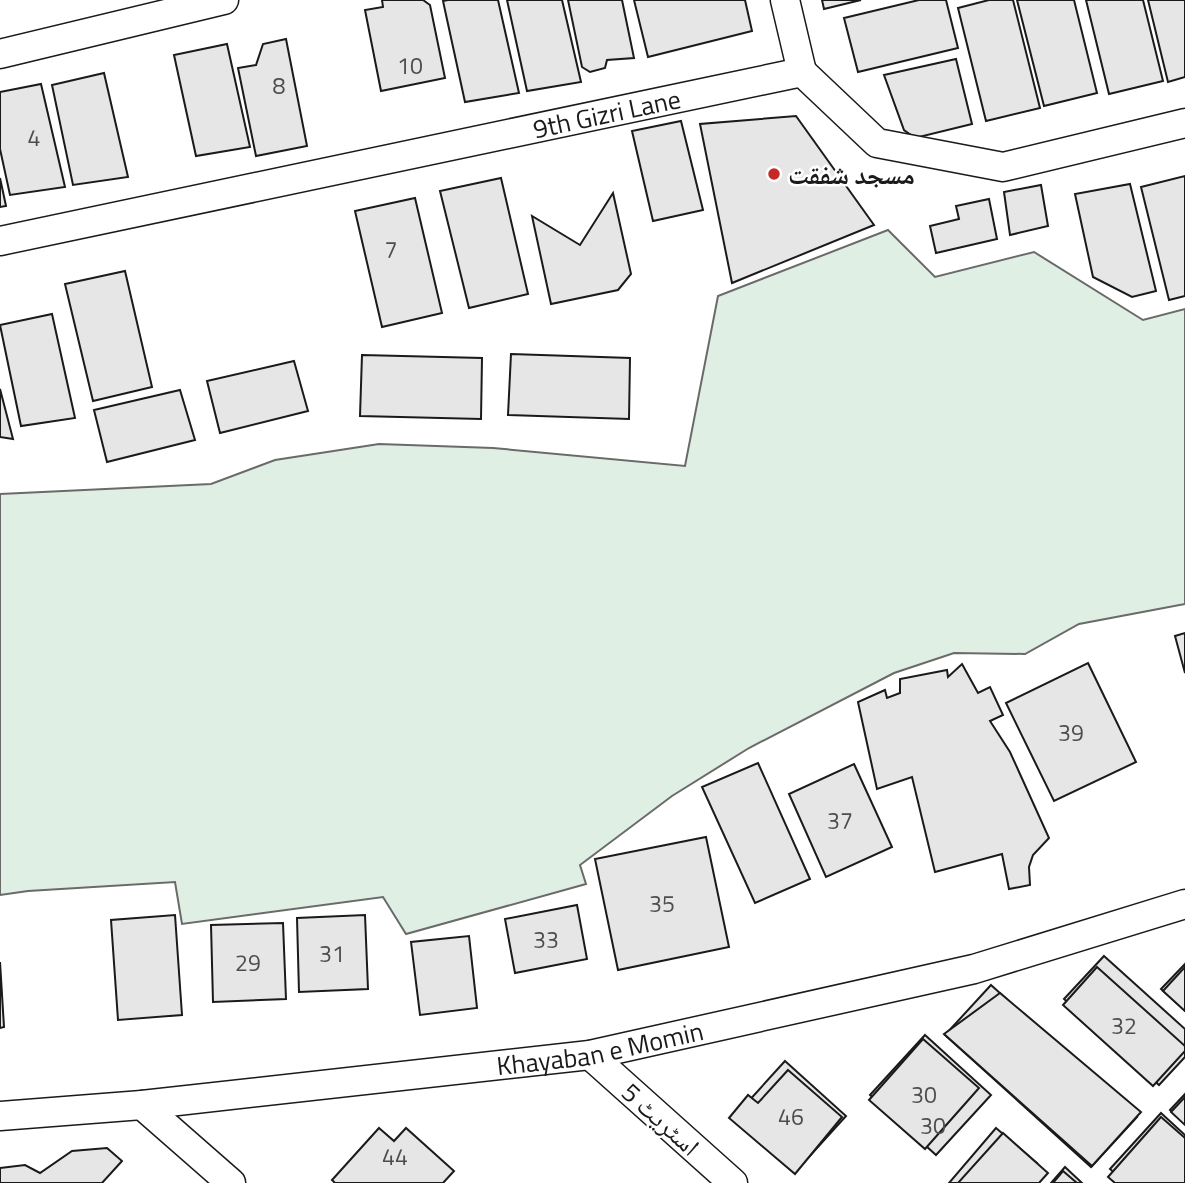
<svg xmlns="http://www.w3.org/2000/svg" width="1185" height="1183" viewBox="0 0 1185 1183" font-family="'Titillium Web','Noto Naskh Arabic',sans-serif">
	<rect width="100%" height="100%" fill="#fff"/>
	<polygon fill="#e0efe3" stroke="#6a6a6a" stroke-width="2" points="888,230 935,277 1034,252 1143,320 1185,309 1185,604 1079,624 1025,654 954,653 894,673 749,748 672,796 580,865 586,884 406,934 383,897 182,924 175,882 28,891 0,895 0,494 211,484 275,460 379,444 493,448 685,466 718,296"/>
	<g fill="#e6e6e6" stroke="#1a1a1a" stroke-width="2">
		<polygon points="382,0 423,0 430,5 445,78 381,91 365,10 383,7"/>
		<polygon points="448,0 498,0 519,93 465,102 443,1"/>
		<polygon points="507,0 562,0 581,82 527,91"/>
		<polygon points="568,0 622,0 634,58 607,60 605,68 590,72 582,67"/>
		<polygon points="634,0 745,0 752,31 648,57"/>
		<polygon points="822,0 861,0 824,9"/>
		<polygon points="919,0 946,0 958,48 858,72 844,18"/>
		<polygon points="989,0 1013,0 1040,108 986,121 958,8"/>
		<polygon points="1017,0 1074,0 1097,93 1044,106"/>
		<polygon points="1086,0 1143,0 1163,81 1109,94"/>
		<polygon points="1148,0 1185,0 1185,77 1168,82"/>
		<polygon points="286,39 307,146 256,156 238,68 256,65 263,44"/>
		<polygon points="227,44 250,147 196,156 174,55"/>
		<polygon points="956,59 972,124 915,138 904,130 884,75"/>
		<polygon points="104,73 128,177 73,185 52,85"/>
		<polygon points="41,84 65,187 10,195 0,149 0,92"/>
		<polygon points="796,116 874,225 732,283 700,124"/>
		<polygon points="681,121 703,210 653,221 632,131"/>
		<polygon points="1185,176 1185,296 1169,300 1141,187"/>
		<polygon points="0,178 6,206 0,207"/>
		<polygon points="501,178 528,294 469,308 440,191"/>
		<polygon points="1130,184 1156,291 1132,297 1093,277 1075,194"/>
		<polygon points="1041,185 1048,226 1010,235 1004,192"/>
		<polygon points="613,193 631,274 618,290 551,304 532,216 580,245"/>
		<polygon points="415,198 442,313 382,327 355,211"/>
		<polygon points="989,199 997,239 936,253 930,226 959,219 956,206"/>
		<polygon points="125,271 152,387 93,401 65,284"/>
		<polygon points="52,314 75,418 21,426 0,325"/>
		<polygon points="511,354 630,358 629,419 508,415"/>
		<polygon points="362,355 482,358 481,419 360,416"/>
		<polygon points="294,361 308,411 220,433 207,381"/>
		<polygon points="0,389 13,439 0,437"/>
		<polygon points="180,390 195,440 107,462 94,410"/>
		<polygon points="1185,633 1185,673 1175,636"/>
		<polygon points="1088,663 1136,762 1054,801 1006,703"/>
		<polygon points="962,664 978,693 990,687 1003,715 990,721 1010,752 1049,838 1033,855 1029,867 1030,885 1009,889 1002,854 935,872 912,777 877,789 858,702 885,690 887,698 900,693 900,679 947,670 948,677"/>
		<polygon points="758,763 810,879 755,903 702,787"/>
		<polygon points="854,764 892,847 826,877 789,794"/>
		<polygon points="706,837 729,947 618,970 595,859"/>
		<polygon points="577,905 587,959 515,973 505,919"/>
		<polygon points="175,915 182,1015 118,1020 111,920"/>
		<polygon points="365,915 368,989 299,992 297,918"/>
		<polygon points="283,923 286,999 213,1002 211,925"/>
		<polygon points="469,936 477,1008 420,1015 411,942"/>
		<polygon points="1104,956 1185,1029 1185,1057 1159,1085 1064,999"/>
		<polygon points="0,962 4,1027 0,1028"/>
		<polygon points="1185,964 1185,1011 1161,989"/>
		<polygon points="1097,967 1185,1046 1185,1051 1153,1086 1063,1005"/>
		<polygon points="1185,967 1185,1011 1163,991"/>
		<polygon points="991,985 1137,1117 1091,1167 945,1035"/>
		<polygon points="1000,993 1141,1112 1092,1166 944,1034"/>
		<polygon points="925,1035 991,1095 936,1155 870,1095"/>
		<polygon points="923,1039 979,1088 925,1149 869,1100"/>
		<polygon points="785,1061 846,1116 797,1170 736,1115"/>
		<polygon points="788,1070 842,1117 795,1174 729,1118 748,1095 758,1103"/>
		<polygon points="1185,1094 1185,1123 1170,1110"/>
		<polygon points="1185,1097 1185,1125 1171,1112"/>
		<polygon points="1161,1113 1185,1135 1185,1183 1126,1183 1110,1169"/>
		<polygon points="1161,1117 1185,1138 1185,1183 1115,1183 1108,1177"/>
		<polygon points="379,1128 394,1141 406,1128 454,1171 443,1183 335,1183 332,1180"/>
		<polygon points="996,1128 1037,1163 1020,1183 949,1183"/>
		<polygon points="1003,1133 1048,1173 1039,1183 958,1183"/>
		<polygon points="107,1148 122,1161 102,1183 0,1183 0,1168 25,1165 40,1173 72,1151"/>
		<polygon points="1065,1167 1082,1183 1051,1183"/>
		<polygon points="1063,1171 1077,1183 1053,1183"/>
	</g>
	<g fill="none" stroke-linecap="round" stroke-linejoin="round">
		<defs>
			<g id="minor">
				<polyline points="785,0 802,72"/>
				<polyline points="0,54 224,0"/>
				<polyline points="802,72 877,143 1003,167 1185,123"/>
				<path id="s1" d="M0,241L802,72"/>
				<polyline points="590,1055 733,1183"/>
				<polyline points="142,1105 231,1183"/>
				<path id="s2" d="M0,1116L142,1105L590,1055L974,969L1185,904"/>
			</g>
		</defs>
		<use href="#minor" stroke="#1a1a1a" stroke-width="31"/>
		<use href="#minor" stroke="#fff" stroke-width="28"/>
	</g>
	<circle fill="#c62828" stroke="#fff" stroke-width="2.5" cx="774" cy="174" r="7"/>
	<g text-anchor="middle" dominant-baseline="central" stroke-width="5" stroke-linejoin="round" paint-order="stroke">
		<g font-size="23" fill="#4d4d4d">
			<text x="410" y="65">10</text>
			<text x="279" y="85">8</text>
			<text x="34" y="137">4</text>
			<text x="391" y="249">7</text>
			<text x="1071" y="732">39</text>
			<text x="840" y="820">37</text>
			<text x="662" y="903">35</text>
			<text x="546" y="939">33</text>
			<text x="332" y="953">31</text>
			<text x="248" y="962">29</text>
			<text x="1124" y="1025">32</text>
			<text x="924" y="1094">30</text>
			<text x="791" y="1116">46</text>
			<text x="933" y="1125">30</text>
			<text x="395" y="1156">44</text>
		</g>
		<g font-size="26" fill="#1a1a1a" stroke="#fff">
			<text stroke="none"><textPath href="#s1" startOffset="620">9th Gizri Lane</textPath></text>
			<text stroke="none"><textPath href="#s2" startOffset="604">Khayaban e Momin</textPath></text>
			<text transform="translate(661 1119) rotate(42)">اسٹریٹ 5</text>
		</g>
		<g font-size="26" font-weight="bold" fill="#1a1a1a" stroke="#fff" text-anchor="start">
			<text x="788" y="174">مسجد شفقت</text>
		</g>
	</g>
</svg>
